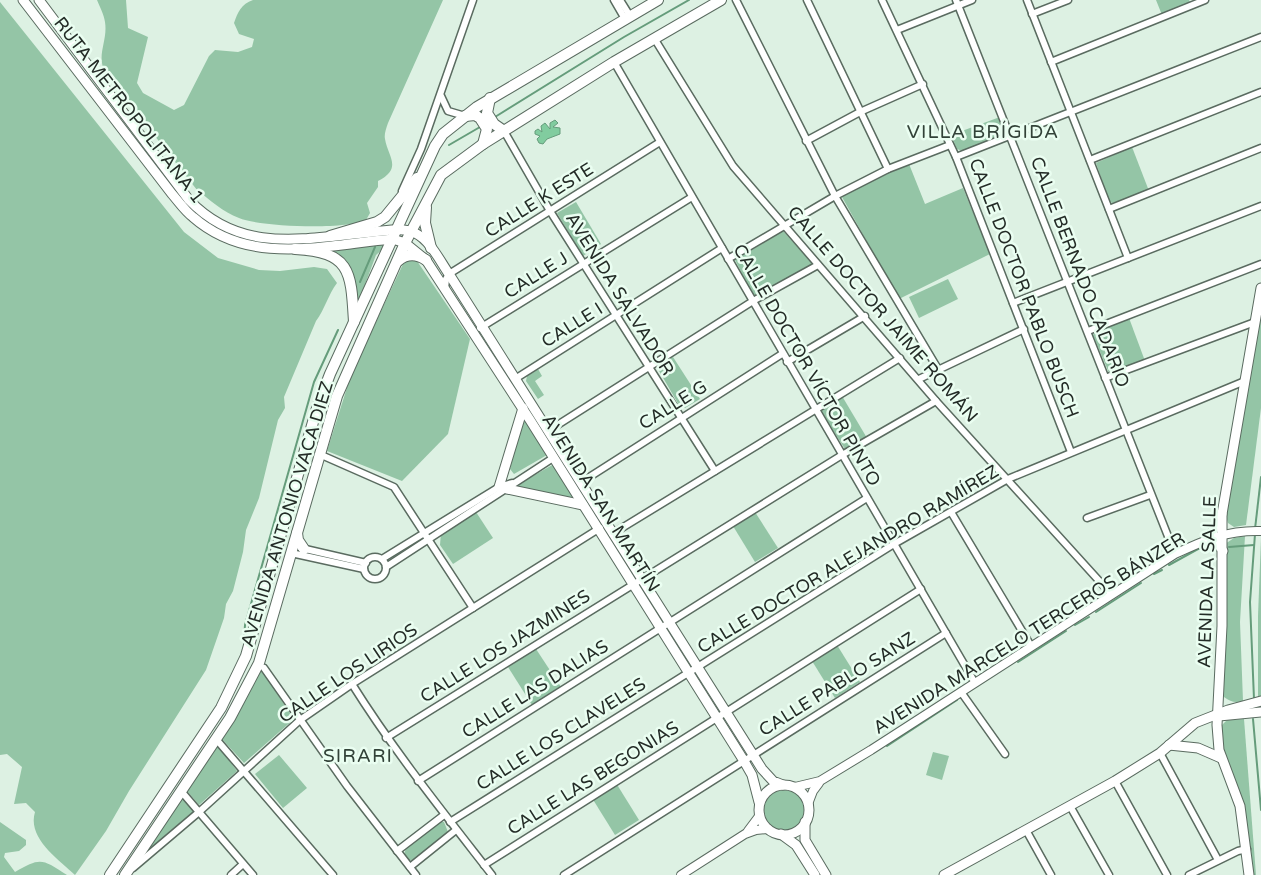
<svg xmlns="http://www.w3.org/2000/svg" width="1261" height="875" viewBox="0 0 1261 875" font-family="'Varela Round',sans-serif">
	<rect width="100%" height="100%" fill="#ddf1e3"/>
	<g fill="#94c5a6">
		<path d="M97,0H126L128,28L148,37L137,83L143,93L174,110L184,105L209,56L215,50L238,52L252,47L254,39L239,34L234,23C238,12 241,4 253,0H443L388,123C386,129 384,134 385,139C388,157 403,168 378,181V187L367,203L370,213L366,220C347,230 260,227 239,218C223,212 210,200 197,190L105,72C96,55 108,41 105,22C104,15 100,7 97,0Z"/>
		<polygon points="1156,0 1189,0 1191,4 1162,15"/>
		<path d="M0,2L184,232L218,258L259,270L280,271L314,267L327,269L337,283C328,295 325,309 316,321L284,397L285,408L278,420L259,498L246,530L243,552L233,591L226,604L224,618L206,670L129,791L106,831L75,875C58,859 27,838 35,812L26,803L14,804L22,767L7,754L0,755Z"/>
		<polygon points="1000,117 1005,129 1002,135 962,151 957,149 951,135"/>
		<polygon points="1132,147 1149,191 1112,203 1109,201 1096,163"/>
		<polygon points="909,164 925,204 963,188 990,254 899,299 842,197 844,194"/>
		<polygon points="576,202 601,244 583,256 557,213"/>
		<polygon points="783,231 811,262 811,265 756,296 753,295 735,260"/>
		<path d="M385,243L384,248L376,255L357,306C354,281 355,261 327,249Z"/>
		<polygon points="408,259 417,261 470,339 448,434 402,481 327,451 351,375 404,262"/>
		<polygon points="948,279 958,299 919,318 909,297"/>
		<polygon points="1261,310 1261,408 1246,525 1234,527 1228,523 1226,516"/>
		<polygon points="1129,318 1145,361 1109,373 1093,335 1095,331"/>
		<polygon points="673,357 700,399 685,408 680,407 658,369 659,365"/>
		<polygon points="538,369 542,376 535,381 544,395 538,399 526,381 527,376"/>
		<polygon points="842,396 867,438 845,449 821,412 821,409"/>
		<polygon points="523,416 547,455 514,474 510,469"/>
		<polygon points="554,464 577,501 519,489 519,484"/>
		<polygon points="476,512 493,538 453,564 440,545 441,533"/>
		<polygon points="755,512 778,548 755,562 733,526"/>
		<path d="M1245,536L1240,622L1243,701C1235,703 1231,702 1224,697L1223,691L1225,544L1234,538Z"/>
		<polygon points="1261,538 1261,696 1258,697 1258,616"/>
		<polygon points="837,645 860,682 835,698 812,661"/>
		<polygon points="536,649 561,687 532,705 508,667"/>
		<polygon points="261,669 294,719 244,763 221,738"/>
		<polygon points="1244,719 1256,875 1252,875 1222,748 1220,727 1227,720"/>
		<polygon points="215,747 219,747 237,771 199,805 187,791"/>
		<polygon points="933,752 949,756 942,780 926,775"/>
		<polygon points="279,755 307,788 283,808 255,774"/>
		<polygon points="616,783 639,820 615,835 592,798"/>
		<circle cx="784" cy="810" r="20"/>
		<polygon points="181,798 194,809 193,813 141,860"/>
		<path d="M0,822L26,840V845L19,851L5,853L4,857L15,872C41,857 42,859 67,875H0Z"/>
		<polygon points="439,822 444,822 448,832 415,859 408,861 404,856 406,847"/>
	</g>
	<polygon fill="#81cc9f" stroke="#659c7b" points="555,120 558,123 553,127 560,128 560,134 547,139 543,144 539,143 537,139 540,136 535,134 535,131 538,129 542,132 541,126 545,123 550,129 550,123"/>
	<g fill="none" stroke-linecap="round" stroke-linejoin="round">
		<g stroke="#659c7b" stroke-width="2">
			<polyline points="495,117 624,37 689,0"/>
			<polyline points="449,145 480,127"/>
			<polyline points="360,282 375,247"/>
			<polyline points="1255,529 1261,477"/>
			<polyline points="1229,547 1254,545"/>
			<polyline points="1169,565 1198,549 1214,548"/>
			<polyline points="1154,574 1162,570"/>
			<polyline points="1096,612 1141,583"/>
			<polyline points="1075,625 1089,617"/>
			<polyline points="244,640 245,625 314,382 338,330"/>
			<polyline points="1018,662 1066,631"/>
			<polyline points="1254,699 1250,602 1255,534"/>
			<polyline points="1253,719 1261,810"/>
			<polyline points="887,746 957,700"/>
		</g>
		<defs>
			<g id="minor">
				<polyline points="614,0 625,19"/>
				<polyline points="620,0 630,16"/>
				<polyline points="736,0 835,196 938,369"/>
				<polyline points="807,0 888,169"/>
				<polyline points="882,0 956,157 1071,452"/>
				<polyline points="956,0 1175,554"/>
				<polyline points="1027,0 1128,258"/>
				<polyline points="1032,14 1068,0"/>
				<polyline points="897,30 972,0"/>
				<polyline points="654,38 733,166 936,401 1111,594"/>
				<polyline points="614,62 975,683"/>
				<polyline points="1051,62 1205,0"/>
				<polyline points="441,96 448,111 465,116"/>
				<polyline points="504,131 550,211 715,471"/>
				<polyline points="806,141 860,112 923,84"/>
				<polyline points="956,157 1261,37"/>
				<polyline points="1090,160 1261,92"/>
				<polyline points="402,191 421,149 473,0"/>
				<polyline points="1109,209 1261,148"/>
				<polyline points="728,259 835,196 888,169 950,145"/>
				<polyline points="445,289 446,279 449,274 660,142"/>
				<polyline points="1013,303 1261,206"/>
				<polyline points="480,328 692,197"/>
				<polyline points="1088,331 1261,264"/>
				<polyline points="787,362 865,316"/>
				<polyline points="1105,378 1255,322"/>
				<polyline points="515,379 722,248"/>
				<polyline points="919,379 1024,329"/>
				<polyline points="548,431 753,301 818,265"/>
				<polyline points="319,454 394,487 473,608"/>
				<polyline points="580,483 782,354"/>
				<polyline points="951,512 1031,646"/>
				<polyline points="1087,518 1150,495"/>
				<polyline points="612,534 900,358"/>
				<polyline points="301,548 366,563"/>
				<polyline points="291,553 364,569"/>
				<circle cx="375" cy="568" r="11"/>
				<polyline points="382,559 499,487 512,483"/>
				<polyline points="386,567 553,458"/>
				<polyline points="264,668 347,786 416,875"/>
				<path d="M352,684C394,751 443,812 492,875"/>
				<polyline points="961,692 1005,754"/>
				<polyline points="386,738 842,455 936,401"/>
				<polyline points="216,739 333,875"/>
				<polyline points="1160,753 1218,860"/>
				<polyline points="418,781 867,498"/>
				<polyline points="1115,781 1167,875"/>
				<polyline points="181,791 253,875"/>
				<polyline points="1070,806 1109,875"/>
				<polyline points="450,822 894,544 1008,479 1245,381"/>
				<polyline points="1026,830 1051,875"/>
				<polyline points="397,851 444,815"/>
				<polyline points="484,865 921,589"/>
				<polyline points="410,867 456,830"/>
				<polyline points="133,868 199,812 300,720 352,684 600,528"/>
				<polyline points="231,875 243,864"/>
				<polyline points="564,875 946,633"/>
				<polyline points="1189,875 1238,851 1247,849"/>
			</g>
			<g id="tertiary">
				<path d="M795,787L820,781L871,750L1175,554C1205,540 1227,530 1261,531"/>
				<polyline points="808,804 813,791 819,783"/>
				<polyline points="748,831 760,815"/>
				<polyline points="681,875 745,834 756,830 768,829"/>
			</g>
			<g id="secondary">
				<path d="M23,0L172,194C179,202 185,211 193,217C250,267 324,245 393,239L405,243L426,260L530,420L744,761L752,775L759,802"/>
				<path d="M39,0L189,200C242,255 305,238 373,232C386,231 403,227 415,233C430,240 440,261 449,274L762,769L773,781L783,785"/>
				<polyline points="499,487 523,408"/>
				<polyline points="507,489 583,505"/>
				<polyline points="1222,514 1208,540 1218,544 1223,551"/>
				<polyline points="1219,716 1261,712"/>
				<polyline points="1169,745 1198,748 1221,758"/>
				<circle cx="784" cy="810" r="25"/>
				<polyline points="805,822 805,840 826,875"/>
				<polyline points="781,834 796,845 815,875"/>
				<polyline points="944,875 1115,781 1160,753 1195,723 1228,710 1261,701"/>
				<polyline points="1249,875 1240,806 1219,750 1217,725 1222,626 1222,514 1261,288"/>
			</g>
			<g id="trunk">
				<polyline points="490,98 487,113 494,124 504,131"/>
				<polyline points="465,116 475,115 480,118 487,129 483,144"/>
				<polyline points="426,207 425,223 431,248"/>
				<polyline points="330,236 377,222 385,217 417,178"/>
				<path d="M295,249C351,252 351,271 354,322"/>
				<path d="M398,261C407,253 417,254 426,260"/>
				<polyline points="297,533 298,540 304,549"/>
				<polyline points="110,875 221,708 246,656 317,408 330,374 435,146 443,134 477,107 658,0"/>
				<polyline points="125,875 230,718 259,663 337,396 405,243 441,175 483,144 614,62 721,0"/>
			</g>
		</defs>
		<use href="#minor" stroke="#5a6b60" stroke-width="9"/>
		<use href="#tertiary" stroke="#5a6b60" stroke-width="10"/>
		<use href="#secondary" stroke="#5a6b60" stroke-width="11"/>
		<use href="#trunk" stroke="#5a6b60" stroke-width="12"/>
		<use href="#minor" stroke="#fff" stroke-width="6"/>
		<use href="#tertiary" stroke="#fff" stroke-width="8"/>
		<use href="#secondary" stroke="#fff" stroke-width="9"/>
		<use href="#trunk" stroke="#fff" stroke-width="10"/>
	</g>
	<g text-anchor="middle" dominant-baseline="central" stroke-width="5" stroke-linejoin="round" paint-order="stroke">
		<g font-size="18" fill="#242c27" stroke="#eafef1">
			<text transform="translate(129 110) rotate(52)">RUTA METROPOLITANA 1</text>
			<text transform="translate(539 200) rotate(-32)">CALLE K ESTE</text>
			<text transform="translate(1080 272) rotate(69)">CALLE BERNADO CADARIO</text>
			<text transform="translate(536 275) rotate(-32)">CALLE J</text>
			<text transform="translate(1024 288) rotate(69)">CALLE DOCTOR PABLO BUSCH</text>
			<text transform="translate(620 294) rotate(58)">AVENIDA SALVADOR</text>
			<text transform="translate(883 314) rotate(49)">CALLE DOCTOR JAIME ROMÁN</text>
			<text transform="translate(572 325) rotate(-32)">CALLE I</text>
			<text transform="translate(807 365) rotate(60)">CALLE DOCTOR VÍCTOR PINTO</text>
			<text transform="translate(673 405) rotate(-32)">CALLE G</text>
			<text transform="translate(601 503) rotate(58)">AVENIDA SAN MARTÍN</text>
			<text transform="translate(287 514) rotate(-73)">AVENIDA ANTONIO VACA DIEZ</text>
			<text transform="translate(848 559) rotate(-31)">CALLE DOCTOR ALEJANDRO RAMÍREZ</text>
			<text transform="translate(1207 582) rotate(-88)">AVENIDA LA SALLE</text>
			<text transform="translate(1029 633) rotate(-32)">AVENIDA MARCELO TERCEROS BÁNZER</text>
			<text transform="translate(505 646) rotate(-32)">CALLE LOS JAZMINES</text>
			<text transform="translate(348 673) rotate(-34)">CALLE LOS LIRIOS</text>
			<text transform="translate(837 684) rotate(-32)">CALLE PABLO SANZ</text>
			<text transform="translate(535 689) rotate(-32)">CALLE LAS DALIAS</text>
			<text transform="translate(561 734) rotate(-32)">CALLE LOS CLAVELES</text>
			<text transform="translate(593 778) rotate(-32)">CALLE LAS BEGONIAS</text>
		</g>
		<g font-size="19" letter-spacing="1" fill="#324238" stroke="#eafef1">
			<text x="983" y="132">VILLA BRÍGIDA</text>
			<text x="358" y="756">SIRARI</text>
		</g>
	</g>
</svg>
